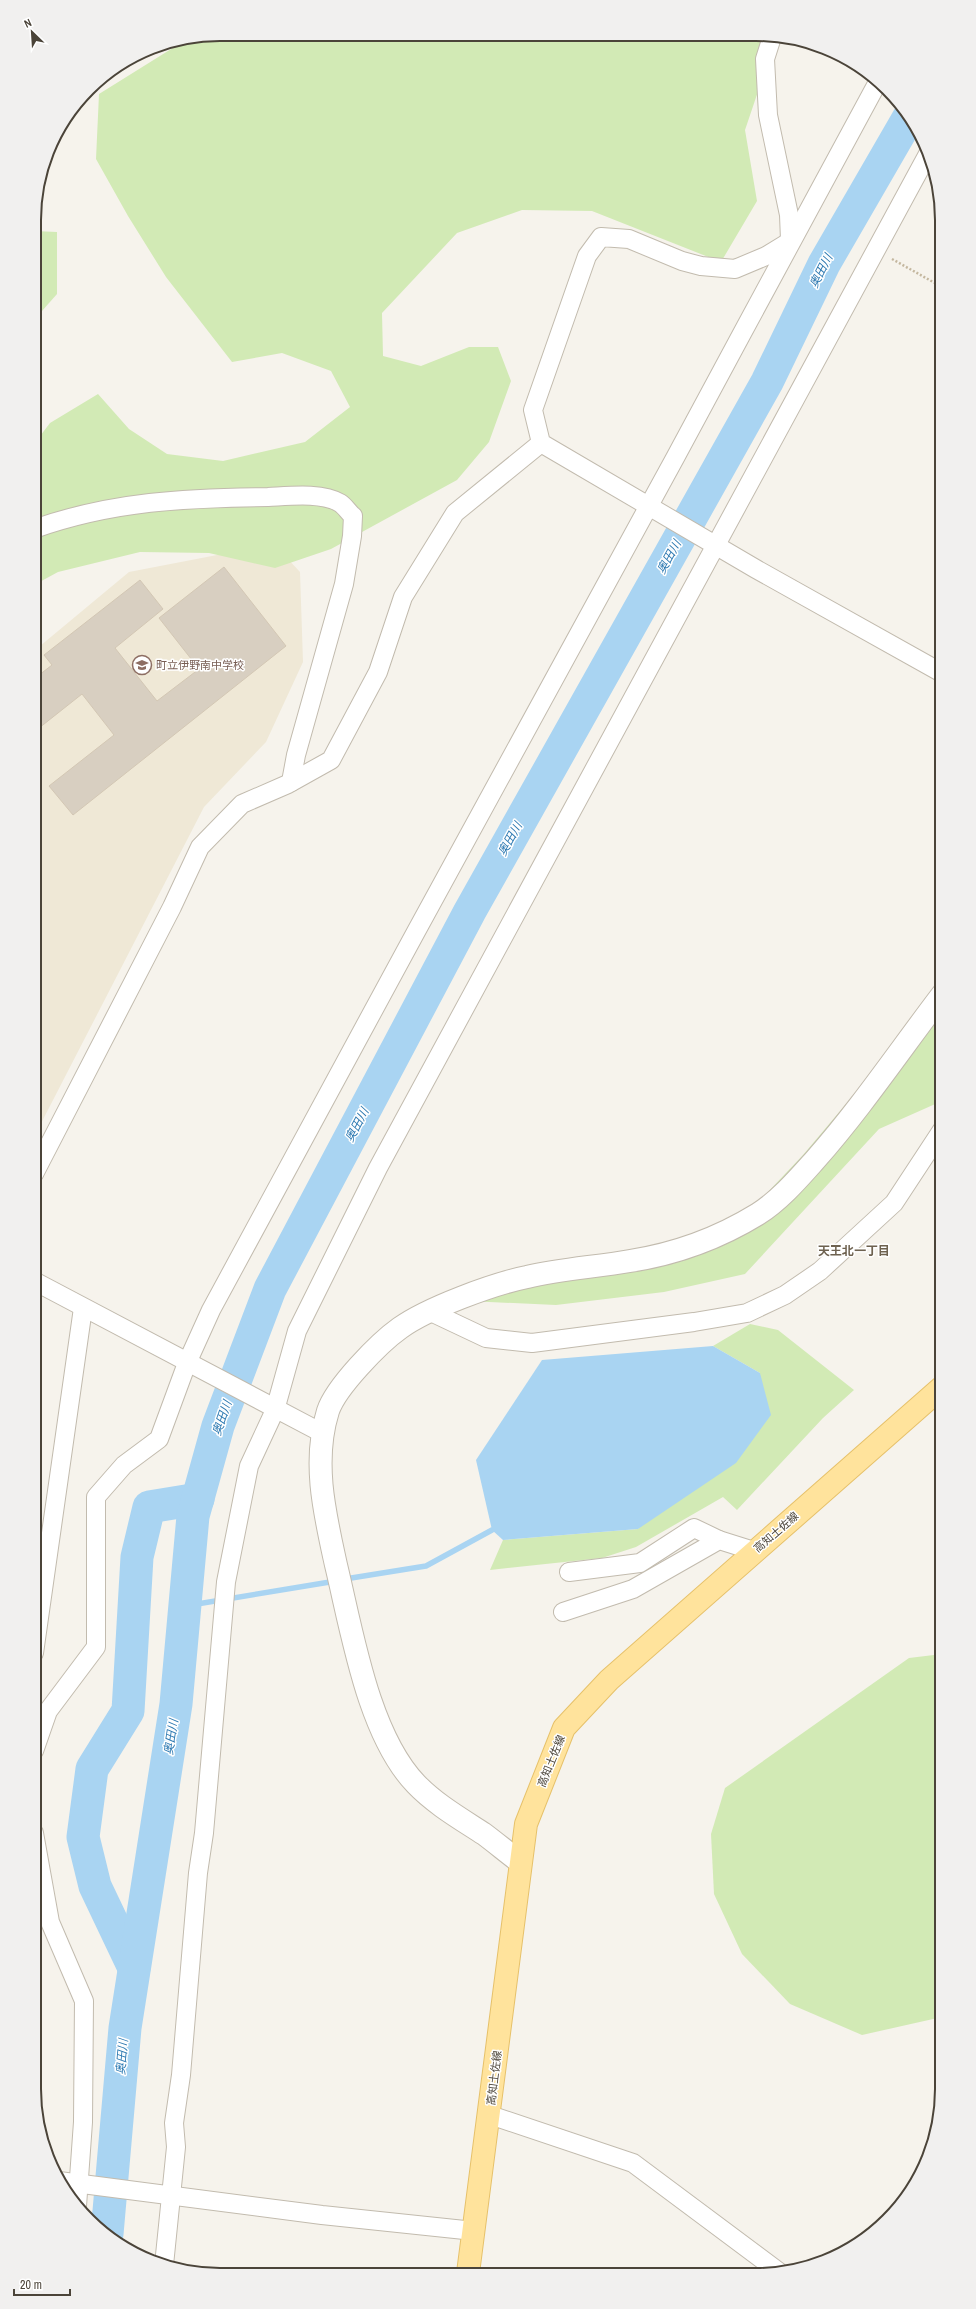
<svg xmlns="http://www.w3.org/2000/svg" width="976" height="2309" viewBox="0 0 976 2309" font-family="'Archivo Narrow','Noto Sans JP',sans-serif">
	<rect width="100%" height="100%" fill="#f6f3ec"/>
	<polygon fill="#efe8d6" points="274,544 300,572 303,662 266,742 204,807 34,1137 34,651 129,572"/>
	<g fill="#d2eab5">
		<polygon points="220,34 783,37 768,62 745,130 757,201 721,262 592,211 522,210 457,233 382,313 383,356 421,366 469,347 498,347 511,381 489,442 457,480 331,549 275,568 209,553 140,552 58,572 34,585 34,444 50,423 98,394 129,429 167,454 223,461 305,442 350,407 331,371 282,353 232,362 166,277 128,216 96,159 99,94 184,41"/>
		<polygon points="34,231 57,232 57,294 34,320"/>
		<polygon points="942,990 942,1101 879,1129 745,1274 664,1292 556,1305 447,1300 726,1236 803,1155"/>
		<polygon points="750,1324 778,1330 854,1390 823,1418 737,1510 723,1497 636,1547 602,1558 490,1570 503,1540 638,1529 760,1373 713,1346"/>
		<polygon points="942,1654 942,2017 862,2035 790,2004 742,1954 714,1894 711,1834 725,1788 909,1658"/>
	</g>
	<polygon fill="#a9d4f2" points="713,1346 760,1373 771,1415 736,1463 638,1529 503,1540 492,1530 476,1460 542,1360"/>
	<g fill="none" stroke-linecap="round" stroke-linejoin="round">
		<g stroke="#a9d4f2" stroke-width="5.5">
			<polyline points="345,1579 426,1566 492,1530"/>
			<polyline points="185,1606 336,1581"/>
		</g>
		<g stroke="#a9d4f2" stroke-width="33">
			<polyline points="134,1968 95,1886 83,1837 92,1769 128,1711 137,1557 149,1507 198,1499"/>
			<polyline points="107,2234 125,2028 176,1704 193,1516 218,1426 270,1289 470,911 767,382 824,264 909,117"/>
		</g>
	</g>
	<polygon fill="#d8cfc1" stroke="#d3c7b4" points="224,567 286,646 73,815 49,786 114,735 82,694 34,732 34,679 52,665 44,655 140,580 163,609 115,648 157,701 199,669 159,618"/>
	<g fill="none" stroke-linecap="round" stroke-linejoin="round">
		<defs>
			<g id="minor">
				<polyline points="772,37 765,59 768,115 789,215 790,240"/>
				<polyline points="789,242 766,256 735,269 701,266 682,261 629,239 601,237 587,256 533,410 541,443 756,569 942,673"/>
				<path d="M34,529C113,501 186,498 268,497C289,496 322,492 340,503C345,506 349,513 353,516L352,536L344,584L296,755L291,782"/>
				<polyline points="34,1174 172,907 200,847 242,804 288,784 331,760 378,672 403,597 455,513 541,443"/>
				<polyline points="34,1281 324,1434"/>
				<polyline points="431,1312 486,1338 532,1343 694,1322 747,1313 785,1295 820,1271 894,1203 942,1130"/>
				<polyline points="569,1572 640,1563 694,1528 719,1540"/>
				<polyline points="563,1612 633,1589 719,1540 754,1551"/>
				<polyline points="34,1653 83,1308"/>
				<path d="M34,1751L48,1711L96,1647V1497L124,1465L159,1439L187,1363L211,1310C364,1025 520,742 675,458C743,332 810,206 879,80"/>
				<polyline points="34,1833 50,1922 84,2001 83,2122 77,2206"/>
				<polyline points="490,2115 633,2163 779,2272"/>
				<polyline points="59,2181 322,2215 474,2231"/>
				<polyline points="164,2265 176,2147 174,2123 181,2075 198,1873 204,1833 226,1582 249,1466 275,1410 297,1331 378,1168 928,154"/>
			</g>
			<path id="tertiary" d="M520,1862C508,1853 496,1843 484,1834C461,1819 435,1804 416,1784C368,1734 352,1631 336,1565C325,1515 312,1462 328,1411C336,1387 379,1343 400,1328C428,1308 493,1284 527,1277C561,1269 596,1267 630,1261C675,1254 719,1238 758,1214C780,1200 798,1179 815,1160C861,1108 900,1050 942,995"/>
			<polyline id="primary" points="468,2273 526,1824 564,1728 609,1680 942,1387"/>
		</defs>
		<use href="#minor" stroke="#c2bbae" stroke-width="20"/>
		<use href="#tertiary" stroke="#c2bbae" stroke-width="24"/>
		<use href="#primary" stroke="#e6c16a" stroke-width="24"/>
		<polyline stroke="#c4b79f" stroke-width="2.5" stroke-dasharray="2 2" stroke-linecap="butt" points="892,259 942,287"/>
		<use href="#minor" stroke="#fff" stroke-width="18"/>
		<use href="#tertiary" stroke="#fff" stroke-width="22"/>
		<use href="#primary" stroke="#ffe39c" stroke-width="22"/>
	</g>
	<defs>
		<symbol id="school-ring" viewBox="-11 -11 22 22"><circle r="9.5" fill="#fff" stroke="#8d6e63" stroke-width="1.5"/><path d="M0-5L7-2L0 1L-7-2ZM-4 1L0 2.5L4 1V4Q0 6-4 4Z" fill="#8d6e63"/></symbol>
	</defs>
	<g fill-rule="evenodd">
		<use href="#school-ring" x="131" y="654" width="22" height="22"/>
	</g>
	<g text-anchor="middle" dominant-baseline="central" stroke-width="3" stroke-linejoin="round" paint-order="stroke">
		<g font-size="11" fill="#785e54" stroke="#fff" text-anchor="start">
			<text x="156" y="665">町立伊野南中学校</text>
		</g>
		<g font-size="11" fill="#4b4439" stroke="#fff">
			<text transform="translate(776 1532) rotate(-41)">高知土佐線</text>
			<text transform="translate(551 1761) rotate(-68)">高知土佐線</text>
			<text transform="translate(494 2078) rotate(-83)">高知土佐線</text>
		</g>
		<g font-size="12" font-style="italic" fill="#2e7ab2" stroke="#fff">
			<text transform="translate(821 271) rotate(-63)">奥田川</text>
			<text transform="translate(669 557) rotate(-61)">奥田川</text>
			<text transform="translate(510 839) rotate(-61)">奥田川</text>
			<text transform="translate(357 1125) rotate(-62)">奥田川</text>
			<text transform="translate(222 1418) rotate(-71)">奥田川</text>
			<text transform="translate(171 1737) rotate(-81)">奥田川</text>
			<text transform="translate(122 2057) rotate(-85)">奥田川</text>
		</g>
		<g font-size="12" font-weight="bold" fill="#6e6250" stroke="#fff">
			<text x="854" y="1251">天王北一丁目</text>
		</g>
	</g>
	<path d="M0 0H976V2309H0ZM220 41H756A179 179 0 0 1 935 220V2089A179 179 0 0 1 756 2268H220A179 179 0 0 1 41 2089V220A179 179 0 0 1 220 41Z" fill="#f1f0ef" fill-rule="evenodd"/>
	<path fill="none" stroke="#4b4439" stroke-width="2" d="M220 41H756A179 179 0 0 1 935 220V2089A179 179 0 0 1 756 2268H220A179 179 0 0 1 41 2089V220A179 179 0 0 1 220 41Z"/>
	<g transform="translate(32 32) rotate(335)" stroke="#ffffff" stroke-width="3" paint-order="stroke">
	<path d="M0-3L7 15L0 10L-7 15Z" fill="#4b4439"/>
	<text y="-6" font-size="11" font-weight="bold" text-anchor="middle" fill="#4b4439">N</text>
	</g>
	<path d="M14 2289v6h56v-6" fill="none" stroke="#4b4439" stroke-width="2"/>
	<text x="20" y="2289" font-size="12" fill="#4b4439" stroke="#ffffff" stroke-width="3" paint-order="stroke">20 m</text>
</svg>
